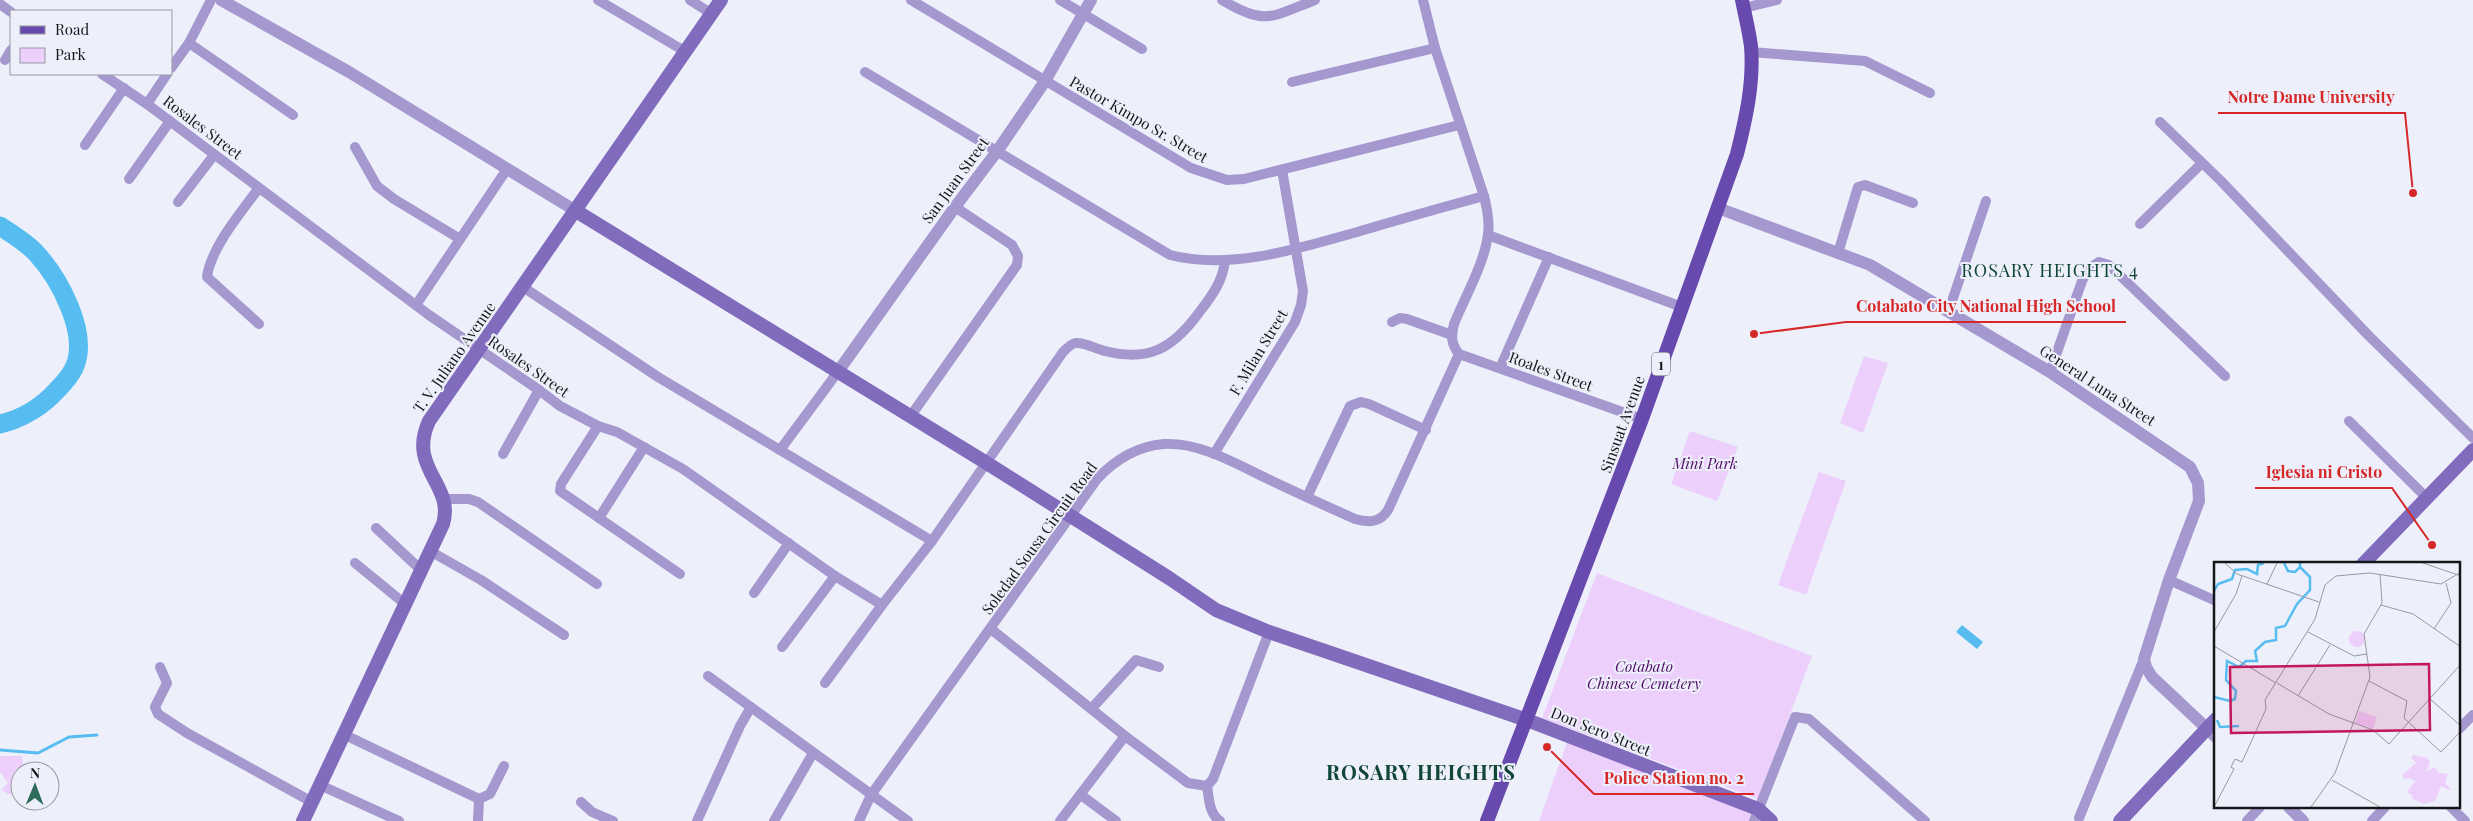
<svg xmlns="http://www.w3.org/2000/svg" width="2473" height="821" viewBox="0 0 2473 821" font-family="'Playfair Display',serif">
	<rect width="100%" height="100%" fill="#edf0fb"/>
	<g fill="#edcffb">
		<polygon points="1864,356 1888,363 1863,433 1840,423"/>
		<polygon points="1690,431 1738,447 1717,501 1671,484"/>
		<polygon points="1819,472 1846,481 1806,595 1778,585"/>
		<polygon points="1597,573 1812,656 1758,799 1542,718"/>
		<polygon points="1567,742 1752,814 1750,821 1539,821"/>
		<polygon points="0,756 22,756 24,771 20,771 19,794 8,794 1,790 8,783 0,772"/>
	</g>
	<polygon fill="#57bdf0" points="1962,625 1983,642 1977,649 1956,632"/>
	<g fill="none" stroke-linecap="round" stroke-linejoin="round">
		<polyline stroke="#57bdf0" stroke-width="3" points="0,750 38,753 69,737 97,735"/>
		<path stroke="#57bdf0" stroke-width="19" d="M0,226C12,234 27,243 36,253C59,278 90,334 74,368C70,376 64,383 58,389C43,406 22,419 0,424"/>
		<g stroke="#a498cf" stroke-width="10">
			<polyline points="598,0 686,52"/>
			<polyline points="690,0 712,14"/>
			<polyline points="911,0 1191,168 1227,180 1244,179 1459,125"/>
			<polyline points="1060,0 1142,49"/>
			<path d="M1222,0C1265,26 1271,17 1315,0"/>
			<path d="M1423,0L1435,48L1484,196C1487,208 1490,221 1488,234C1485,262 1465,297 1454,324C1451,336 1451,344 1459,354L1642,419"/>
			<polyline points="0,4 11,12"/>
			<polyline points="1744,8 1777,0"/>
			<polyline points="189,43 293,115"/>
			<polyline points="1751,52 1865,61 1930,93"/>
			<polyline points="5,60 11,50"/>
			<polyline points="171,68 189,43 211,0"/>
			<path d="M865,72L1170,255C1232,271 1304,247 1364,230C1404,218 1444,207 1484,196"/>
			<polyline points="102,74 147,104 429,315 539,390 560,406 598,426 617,432 683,469 835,576 882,605"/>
			<polyline points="1292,82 1435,48"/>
			<polyline points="147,104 167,74"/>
			<polyline points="2160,122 2221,181 2368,335 2473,438"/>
			<polyline points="85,145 124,88"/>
			<polyline points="355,147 377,186 394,199 460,239"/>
			<polyline points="129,179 170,121"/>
			<path d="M258,189C241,213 211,247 207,277L259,324"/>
			<polyline points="178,202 214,155"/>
			<polyline points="2140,224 2202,163"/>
			<polyline points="1488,235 1682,307"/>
			<polyline points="1838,253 1858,187 1865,185 1913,203"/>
			<polyline points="523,287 658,377 932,541"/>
			<polyline points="416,305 507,169"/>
			<polyline points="1949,310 1986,201"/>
			<polyline points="1392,322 1400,318 1407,319 1452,335"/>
			<polyline points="1500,368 1549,257"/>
			<polyline points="2050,372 2082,281 2088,269 2099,262 2109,265 2225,376"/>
			<polyline points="910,417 1017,265 1018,256 1012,245 955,207"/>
			<polyline points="2349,421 2427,498"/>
			<polyline points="598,426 561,484 560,491 599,518 644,447"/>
			<polyline points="780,450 837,373"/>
			<polyline points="503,454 539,390"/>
			<polyline points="1214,454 1295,322 1301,305 1303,291 1282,170"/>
			<polyline points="1307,497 1350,406 1361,402 1369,404 1426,430"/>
			<polyline points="445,499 469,499 478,502 597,584"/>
			<polyline points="599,518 680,574"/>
			<polyline points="376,528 421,570"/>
			<polyline points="430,551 481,580 564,635"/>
			<polyline points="355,563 405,604"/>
			<polyline points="2169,580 2216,601"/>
			<polyline points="754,593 789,543"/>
			<polyline points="991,629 1125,736 1188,783 1207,786 1213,779 1269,632"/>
			<polyline points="782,647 835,576"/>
			<polyline points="160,667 167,683 155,707 158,714 187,733 312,802"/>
			<polyline points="708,676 908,821"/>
			<path d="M825,683L882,605L932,541L1063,352C1066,349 1071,344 1075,343C1085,342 1096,349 1105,351C1148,362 1172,349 1198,314C1211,297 1223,282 1225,260"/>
			<polyline points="1092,708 1136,660 1159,667"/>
			<polyline points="2459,729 2473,715"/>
			<polyline points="343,734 479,799 490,794 504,766"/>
			<polyline points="320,785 399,821"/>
			<path d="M1207,786C1209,798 1209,814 1220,821"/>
			<polyline points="1081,795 1116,821"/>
			<polyline points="581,802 592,812 613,821"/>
			<polyline points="2451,807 2465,821"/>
			<polyline points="2079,818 2144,659"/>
			<polyline points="478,821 479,799"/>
			<polyline points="697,821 740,726 751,707"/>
			<polyline points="774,821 813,753"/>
			<path d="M859,821L871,795L1097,479C1115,460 1137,446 1164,444C1200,442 1236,464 1268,479C1297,493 1326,506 1355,519C1368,523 1380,523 1388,510L1459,354"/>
			<polyline points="1060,821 1125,736"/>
			<polyline points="1754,821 1795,717 1809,719 1925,821"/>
			<polyline points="2247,821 2260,807"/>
			<polyline points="2372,821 2385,807"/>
		</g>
		<g stroke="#a498cf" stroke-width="12">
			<polyline points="221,0 349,72 576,211"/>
			<polyline points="1718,208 1870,265 2050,372 2190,467 2198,483 2199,501 2169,580 2144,659 2146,667 2152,677 2216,737"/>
			<polyline points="837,373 955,207 998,150 1045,81 1091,0"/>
			<polyline points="2289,807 2303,821"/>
		</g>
		<g stroke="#816bbc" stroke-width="14">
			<polyline points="576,211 985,462 1169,578 1216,610 1269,632 1527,720 1758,809 1771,821"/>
			<polyline points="2363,564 2473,450"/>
			<path d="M303,821L443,524C455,484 407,469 429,421L721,0"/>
			<polyline points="2120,821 2216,719"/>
		</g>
		<path stroke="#6849ad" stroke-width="14" d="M1487,821L1642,419L1737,154C1746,118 1754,83 1751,46C1749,31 1745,15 1742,0"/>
	</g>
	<g text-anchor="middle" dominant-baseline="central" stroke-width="4" stroke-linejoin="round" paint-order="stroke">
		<rect fill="#edf0fb" stroke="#56575d" stroke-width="1" x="1652" y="352.5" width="18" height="23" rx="4"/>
		<g font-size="14" font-weight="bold" fill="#151619">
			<text x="1661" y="364">1</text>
		</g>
		<g font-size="15" fill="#151619" stroke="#edf0fb">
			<text transform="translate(1139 119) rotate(30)">Pastor Kimpo Sr. Street</text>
			<text transform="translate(203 127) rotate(37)">Rosales Street</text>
			<text transform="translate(955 180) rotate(-54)">San Juan Street</text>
			<text transform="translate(1258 352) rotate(-59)">F. Milan Street</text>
			<text transform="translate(454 357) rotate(-55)">T. V. Juliano Avenue</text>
			<text transform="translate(529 366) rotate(35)">Rosales Street</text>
			<text transform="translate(1551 371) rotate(20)">Roales Street</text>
			<text transform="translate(2098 385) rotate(33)">General Luna Street</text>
			<text transform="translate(1622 424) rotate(-70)">Sinsuat Avenue</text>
			<text transform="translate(1039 538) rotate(-54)">Soledad Sousa Circuit Road</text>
			<text transform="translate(1601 731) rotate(22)">Don Sero Street</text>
		</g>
		<g font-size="15" font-style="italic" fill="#500a67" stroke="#edf0fb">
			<text x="1705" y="463">Mini Park</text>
			<text x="1644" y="666">Cotabato<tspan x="1644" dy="17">Chinese Cemetery</tspan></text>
		</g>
		<g font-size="18" letter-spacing="1" fill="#104537" stroke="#edf0fb">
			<text x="2050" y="270">ROSARY HEIGHTS 4</text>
		</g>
		<g font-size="20" font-weight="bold" letter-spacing="1" fill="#104537" stroke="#edf0fb">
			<text x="1421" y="771">ROSARY HEIGHTS</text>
		</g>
	</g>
	<g transform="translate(2214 562)">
		<rect width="246" height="246" fill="#edf0fb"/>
		<path d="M135 77a8 8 0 1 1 16 0a8 8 0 1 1-16 0ZM145,149L163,155L159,167L141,161ZM200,193L213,196L216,200L213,209L221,205L225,211L234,212L231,221L238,229L227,224L221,239L210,242L197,236L199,234L193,230L201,219L195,216L190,217L188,213L202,201L197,195Z" fill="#edcffb"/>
		<path fill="none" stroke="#57bdf0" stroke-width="2.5" d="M70,1L74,9L81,10L86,5V1M0,29L4,22L18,17L21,8L33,7L43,12L44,3L50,1M0,135L16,139L21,137L22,129L12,118L13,99L25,105L32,99H43L41,89L51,80L62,78V66L71,64L83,42L96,28V15L86,5M3,158L6,165L25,164"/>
		<path fill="none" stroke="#9799a1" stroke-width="1" d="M11,1L23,12L105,40M209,1L247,14M53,22L63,1M167,43L199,52L247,85M220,67L237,41L232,21M0,70L22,32L28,14M94,70L140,94L153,92M0,84L62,121M155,119L193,139L190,156L227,190L247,169M63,121L115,152L159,168L175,182L247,102M84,134L116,83M216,137L247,164M118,218L166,245M0,245L20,207L17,205L21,197L28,200L52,147L51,138L101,57L111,23L122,14L156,11L227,22L247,10M97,245L121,211L156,115L150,72L168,41L166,12"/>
		<path fill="#c2185b" fill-opacity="0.15" stroke="#c2185b" stroke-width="2.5" d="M215,102L216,168L17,171L16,105Z"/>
		<rect width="246" height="246" fill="none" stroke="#151619" stroke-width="2.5"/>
	</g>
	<path fill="none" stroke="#d62828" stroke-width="2" d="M2413 193L2405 113H2218M1754 334L1846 322H2126M2432 545L2392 488H2255M1547 747L1594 794H1754"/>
	<g fill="#d62828" stroke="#edf0fb" stroke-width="2">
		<circle cx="2413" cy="193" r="5"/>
		<circle cx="1754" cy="334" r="5"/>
		<circle cx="2432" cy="545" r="5"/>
		<circle cx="1547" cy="747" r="5"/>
	</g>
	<g font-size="16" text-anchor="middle" font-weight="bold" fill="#d62828" stroke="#edf0fb" stroke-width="4" stroke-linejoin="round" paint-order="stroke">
		<text x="2311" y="103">Notre Dame University</text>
		<text x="1986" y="312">Cotabato City National High School</text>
		<text x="2324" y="478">Iglesia ni Cristo</text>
		<text x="1674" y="784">Police Station no. 2</text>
	</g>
	<rect x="10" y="10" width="162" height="65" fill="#edf0fb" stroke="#9799a1"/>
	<rect x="20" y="26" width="25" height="8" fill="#6849ad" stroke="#9799a1"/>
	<text x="55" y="35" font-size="15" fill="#151619">Road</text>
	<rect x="20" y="48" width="25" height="15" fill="#edcffb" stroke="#9799a1"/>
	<text x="55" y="60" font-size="15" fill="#151619">Park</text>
	<g transform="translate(35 786) rotate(1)"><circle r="24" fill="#edf0fb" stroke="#9799a1"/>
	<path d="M0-4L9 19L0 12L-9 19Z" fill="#2d6c5a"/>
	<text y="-8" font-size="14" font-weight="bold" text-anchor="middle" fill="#151619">N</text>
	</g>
</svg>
